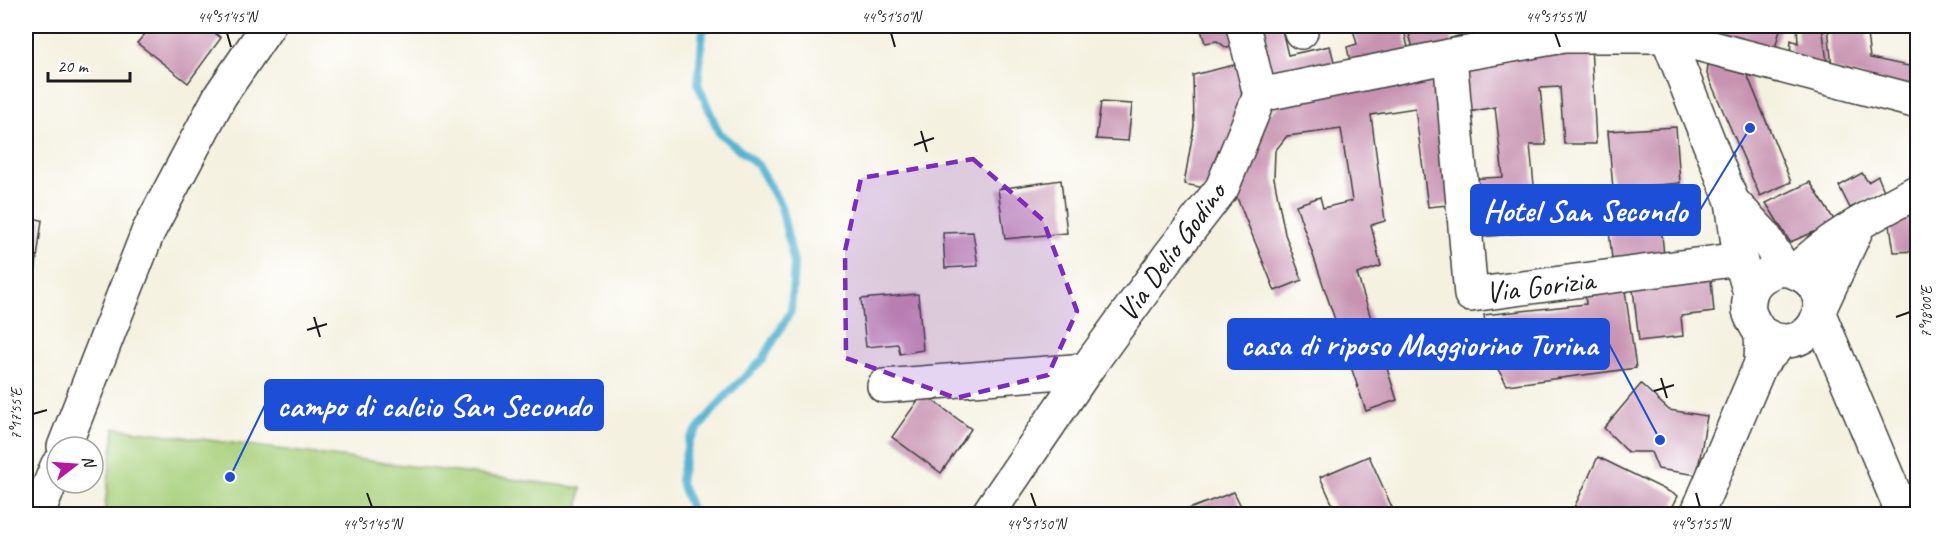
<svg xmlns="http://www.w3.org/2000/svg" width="1943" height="540" viewBox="0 0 1943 540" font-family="Caveat,sans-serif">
	<rect width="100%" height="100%" fill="#fff"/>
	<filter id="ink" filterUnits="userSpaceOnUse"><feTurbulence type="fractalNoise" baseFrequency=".0167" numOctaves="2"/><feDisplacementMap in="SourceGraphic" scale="12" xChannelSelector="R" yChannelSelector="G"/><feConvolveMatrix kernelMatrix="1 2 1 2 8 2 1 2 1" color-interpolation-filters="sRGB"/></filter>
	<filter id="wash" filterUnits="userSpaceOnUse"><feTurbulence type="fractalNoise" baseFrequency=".008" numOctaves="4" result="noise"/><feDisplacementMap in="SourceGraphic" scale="24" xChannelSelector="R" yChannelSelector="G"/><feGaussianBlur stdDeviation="1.35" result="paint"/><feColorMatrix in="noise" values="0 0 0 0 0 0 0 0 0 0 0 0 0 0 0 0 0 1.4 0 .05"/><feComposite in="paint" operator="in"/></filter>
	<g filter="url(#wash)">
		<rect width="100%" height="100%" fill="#f4f1e0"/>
		<polygon fill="#a7d07b" stroke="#62764c" stroke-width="1.5" points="115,428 581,488 578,514 104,514"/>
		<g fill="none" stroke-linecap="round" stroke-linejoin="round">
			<polyline stroke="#54b4d2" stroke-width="8" points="693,514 680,480 689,440 726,395 763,359 791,311 794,263 781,206 758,165 719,133 698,84 703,30 711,26"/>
		</g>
		<g id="blocks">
			<g fill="#c793b0">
				<polygon points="152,26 206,26 221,38 188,83 137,43"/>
				<polygon points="1200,26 1238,26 1242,45 1227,48 1217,41 1205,43"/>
				<polygon points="1250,26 1281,26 1288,55 1330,46 1337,73 1265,80"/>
				<polygon points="1352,26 1403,26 1410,56 1352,70 1347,47 1357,44"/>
				<polygon points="1407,26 1459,26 1461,35 1451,38 1452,49 1415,56"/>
				<polygon points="1487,26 1542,26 1492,42"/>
				<polygon points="1705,26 1781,26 1773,56 1709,37"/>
				<polygon points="1797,26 1822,26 1828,69 1790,58 1791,40 1798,43"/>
				<polygon points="1828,26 1866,26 1870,58 1918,68 1918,92 1832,69"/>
				<polygon points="1591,45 1596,144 1564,144 1560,87 1540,88 1546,145 1530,145 1535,195 1516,197 1520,233 1474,238 1467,179 1503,177 1495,107 1463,113 1458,63"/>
				<polygon points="1709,54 1742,62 1791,182 1760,196 1707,74"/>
				<polygon points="1242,63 1241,122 1215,190 1184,184 1194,126 1193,75"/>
				<polygon points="1445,71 1458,204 1428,207 1415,108 1371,115 1385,221 1371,225 1381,266 1357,274 1397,400 1366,411 1296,205 1320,197 1323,208 1352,201 1341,129 1287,136 1275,151 1274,178 1285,234 1302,280 1275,291 1231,183 1253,128 1283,102"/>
				<polygon points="1101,102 1132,104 1128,141 1096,139"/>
				<polygon points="1676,127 1680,183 1613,189 1608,131"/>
				<polygon points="1862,173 1868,182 1878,176 1884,191 1850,208 1839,186"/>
				<polygon points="1061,180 1067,233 1005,239 998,189"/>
				<polygon points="1810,182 1836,223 1790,242 1766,203"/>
				<polygon points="1658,197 1664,255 1612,259 1606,201"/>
				<polygon points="1918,209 1918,251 1894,252 1890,225"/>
				<polygon points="26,217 42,220 31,304 26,303"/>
				<polygon points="973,232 978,266 945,268 943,233"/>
				<polygon points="1711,280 1714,312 1681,316 1683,336 1639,341 1633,289"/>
				<polygon points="1625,290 1636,368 1507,385 1489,354 1484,315 1586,304 1585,294"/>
				<polygon points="918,294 923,350 900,354 898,344 866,347 861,299"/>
				<polygon points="1641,384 1669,410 1707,416 1697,475 1658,469 1651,452 1628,452 1604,428"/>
				<polygon points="923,393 971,429 941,473 892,437"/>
				<polygon points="1369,456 1395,514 1337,514 1320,477"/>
				<polygon points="1598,457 1678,496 1669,514 1571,514"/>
				<polygon points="1234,492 1245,514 1182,514 1181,512"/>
			</g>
		</g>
	</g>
	<g filter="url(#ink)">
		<use href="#blocks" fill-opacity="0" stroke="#3c3c39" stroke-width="1.5"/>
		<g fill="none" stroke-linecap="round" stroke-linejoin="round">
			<defs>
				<g id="minor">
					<polyline points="1243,26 1260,95"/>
					<polyline points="1299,26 1301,32"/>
					<polyline points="1667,36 1732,201 1740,259 1750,293"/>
					<polyline points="1450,56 1471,295 1740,259"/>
					<polyline points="1260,95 1450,56 1564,36 1667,36 1918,102"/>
					<polyline points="1732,201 1763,234 1784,269"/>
					<path d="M1795,272C1828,237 1875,214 1918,191"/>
					<polyline points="1820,308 1859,224"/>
					<polyline points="1819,314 1903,514"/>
					<path d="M1760,332C1809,365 1843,297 1801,275C1791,269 1780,268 1770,273C1758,278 1750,288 1749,301C1747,314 1753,320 1759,331C1763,339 1761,354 1761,363"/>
					<polyline points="884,386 1086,370"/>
					<polyline points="64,447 148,232 220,96 268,26"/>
					<polyline points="38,514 57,466"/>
					<polyline points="988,514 1086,370 1169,256 1222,188 1260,95"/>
					<polyline points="1697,514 1761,363 1775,349"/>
				</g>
			</defs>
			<use href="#minor" stroke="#3c3c39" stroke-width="36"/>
			<use href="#minor" stroke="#fff" stroke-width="33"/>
		</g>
	</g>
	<path fill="#7b2cbf" fill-opacity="0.2" stroke="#7b2cbf" stroke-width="4.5" stroke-dasharray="12 8" stroke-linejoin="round" d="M973,159L1043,220L1077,311L1048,375L956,398L846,358L845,251L861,178Z"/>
	<path fill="none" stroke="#1c1c1c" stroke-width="2" d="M227,33L231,47M891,33L895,47M1555,33L1560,47M921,131L927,152M914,145L934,138M314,317L320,337M1896,317L1910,312M307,330L327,324M1661,378L1667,398M1654,391L1674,385M33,414L47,410M367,493L372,507M1031,493L1036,507M1696,493L1700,507"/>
	<g text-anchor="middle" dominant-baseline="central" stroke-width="5" stroke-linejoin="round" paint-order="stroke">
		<g font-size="30" fill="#1c1c1c" stroke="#fff">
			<text transform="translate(1171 252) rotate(-54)">Via Delio Godino</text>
			<text transform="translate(1540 286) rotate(-7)">Via Gorizia</text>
		</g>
	</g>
	<path fill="none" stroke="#1d4ed8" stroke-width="2" d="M1750 128L1700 210M1660 440L1609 344M230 477L265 405"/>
	<g fill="#1d4ed8" stroke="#fff" stroke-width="2">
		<circle cx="1750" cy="128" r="6"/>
		<circle cx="1660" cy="440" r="6"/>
		<circle cx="230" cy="477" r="6"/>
	</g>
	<g fill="#1d4ed8" stroke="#1d4ed8" stroke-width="2">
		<rect x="1471" y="185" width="229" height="50" rx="6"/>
		<rect x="1228" y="319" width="381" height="50" rx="6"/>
		<rect x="265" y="380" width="338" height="50" rx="6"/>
	</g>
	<g font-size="32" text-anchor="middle" font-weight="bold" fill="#fff">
		<text x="1585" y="221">Hotel San Secondo</text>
		<text x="1419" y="355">casa di riposo Maggiorino Turina</text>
		<text x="434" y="416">campo di calcio San Secondo</text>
	</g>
	<rect width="1943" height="540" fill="none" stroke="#fff" stroke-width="66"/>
	<g transform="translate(75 465) rotate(73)"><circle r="28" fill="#ffffff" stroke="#a4a4a4" stroke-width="1.5"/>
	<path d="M0-4.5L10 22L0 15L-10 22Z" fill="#b5179e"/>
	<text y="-9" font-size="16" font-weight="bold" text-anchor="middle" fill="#1c1c1c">N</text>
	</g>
	<path d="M48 72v9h82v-9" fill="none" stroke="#1c1c1c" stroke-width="3"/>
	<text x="57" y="72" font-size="18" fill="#1c1c1c" stroke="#ffffff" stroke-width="4.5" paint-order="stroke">20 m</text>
	<rect x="33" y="33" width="1877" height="474" fill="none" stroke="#1c1c1c" stroke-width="2"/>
	<g font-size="15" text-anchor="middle" fill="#1c1c1c">
		<text x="227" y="22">44°51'45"N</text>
		<text x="891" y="22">44°51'50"N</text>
		<text x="1555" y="22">44°51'55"N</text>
		<text transform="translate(1926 312) rotate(-90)" y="5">7°18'00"E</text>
		<text transform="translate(16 414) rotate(-90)" y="5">7°17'55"E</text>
		<text x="372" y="529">44°51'45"N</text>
		<text x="1036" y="529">44°51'50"N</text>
		<text x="1700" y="529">44°51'55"N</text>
	</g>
</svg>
